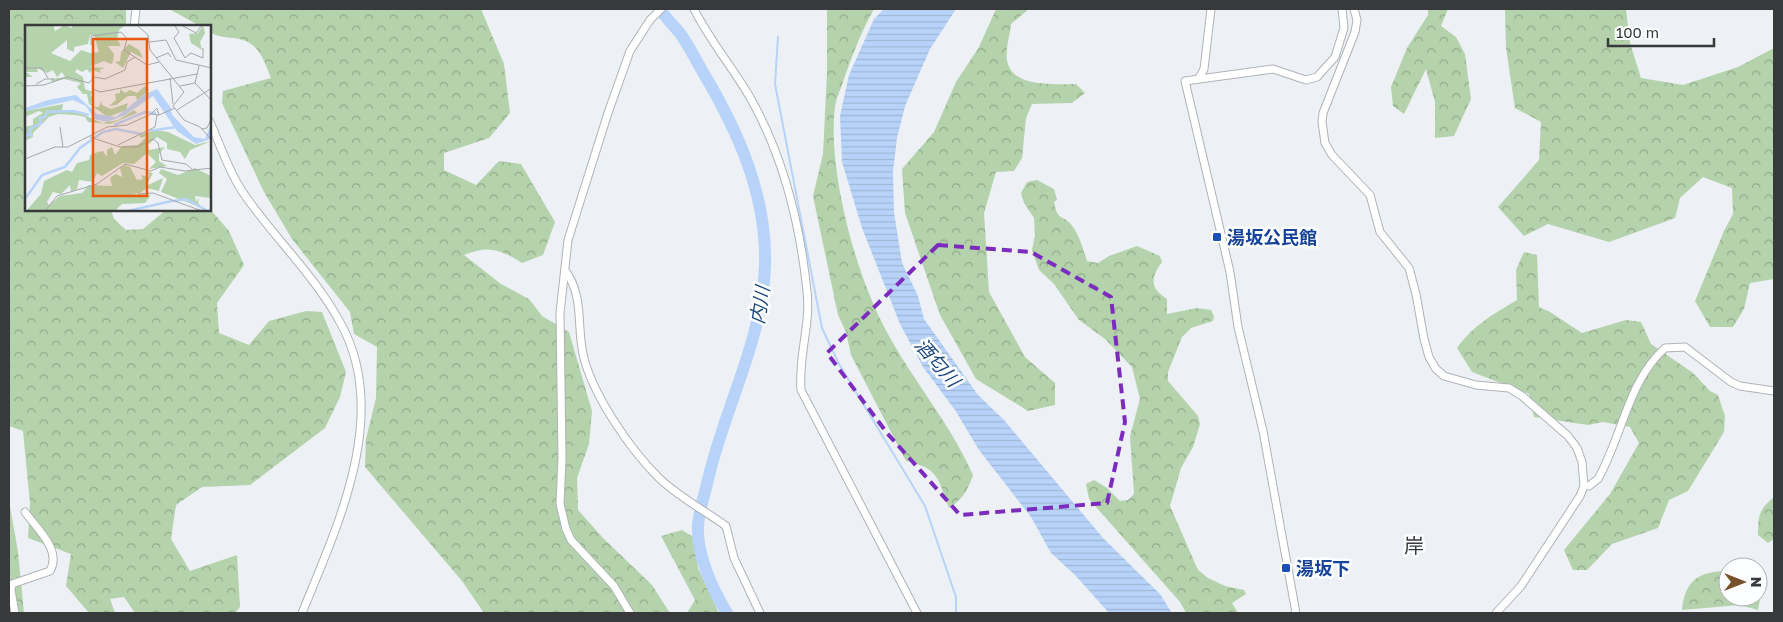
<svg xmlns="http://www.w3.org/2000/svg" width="1783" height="622" viewBox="0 0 1783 622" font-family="'Golos Text','Noto Sans JP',sans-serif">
	<defs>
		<pattern id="forest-crowns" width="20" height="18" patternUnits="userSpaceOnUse" patternTransform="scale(1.25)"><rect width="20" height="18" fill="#b4d2ab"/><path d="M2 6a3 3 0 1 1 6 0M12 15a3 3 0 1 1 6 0" fill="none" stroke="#93ab8c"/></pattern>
		<pattern id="water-rules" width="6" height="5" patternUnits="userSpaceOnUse" patternTransform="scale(1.25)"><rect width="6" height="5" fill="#b8d3f9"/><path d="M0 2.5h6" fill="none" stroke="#9fb6d6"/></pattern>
	</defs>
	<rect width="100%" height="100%" fill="#edf1f5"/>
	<g fill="url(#forest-crowns)">
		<polygon points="9,9 126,9 126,26 26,26 26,210 111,210 114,219 126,230 143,229 166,210 210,209 229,231 244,265 217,303 219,333 249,345 269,321 306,311 322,312 346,372 340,397 325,428 250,485 202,487 176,505 171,539 190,571 237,555 240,607 235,613 135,613 124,597 110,599 115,613 89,613 66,586 71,554 28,538 30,503 23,431 9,426"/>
		<path d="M169,9H481L504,64L510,113L489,138L444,153V170L476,185L499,161L521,164L555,222L543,255L522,263C500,249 489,245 464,255L501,284L529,299L542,316L569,332L592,411L589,444L577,478L578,510L603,538L652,585L670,613H484L462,581L365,467L366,439L376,398L377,347L354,334L350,312L292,239L264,192L222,103L223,91L271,78C263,58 258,40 233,38C224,37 218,37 210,32V26H200Z"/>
		<path d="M827,9H874C861,32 852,56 843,82C841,89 836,98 835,107C827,171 857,280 889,336C915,383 951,425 973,475C968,490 962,500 949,508C938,479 939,468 906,461L851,355L846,332L838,315L813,196L823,154L827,73Z"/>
		<path d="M996,9H1029L1011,24C1010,35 1004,54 1008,64C1015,88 1057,84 1076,84L1085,93L1072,103L1032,104L1026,118L1022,158L1014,171L996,172L984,213L989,292L1025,357L1055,383V405L1028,411L976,379L940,315L905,213L902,169L934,132L956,82L979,47Z"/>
		<polygon points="1428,9 1448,9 1441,26 1456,37 1465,54 1471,99 1454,136 1435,138 1435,102 1426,69 1404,114 1393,106 1391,87 1407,48 1428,15"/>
		<polygon points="1505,9 1626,9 1630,43 1641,78 1683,85 1738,67 1774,48 1774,279 1750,283 1744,309 1733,327 1710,327 1695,301 1724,231 1733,214 1732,188 1703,177 1680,198 1675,218 1609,242 1548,224 1524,236 1498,207 1539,160 1541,122 1515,108 1506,48"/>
		<path d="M1037,180L1054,189L1057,200L1054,202C1058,224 1064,213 1073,227C1080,237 1083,249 1087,261L1098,263L1109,256L1137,246L1160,256L1162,262C1151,277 1149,288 1167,299V314L1197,308L1211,310L1214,316L1213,321L1191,328L1182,337L1168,372V381L1198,416L1200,424L1193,447L1181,468L1170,506L1198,570L1208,578L1225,586L1244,590L1246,594L1232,603L1238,613H1186L1180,602L1089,499L1086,484L1094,480L1107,488L1120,501L1128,500L1134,494L1130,436L1140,399L1132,367L1105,339L1079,320L1054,284L1039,270L1032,250L1035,235L1034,218L1024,203L1021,193L1027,182Z"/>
		<path d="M1524,252L1537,255L1539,307L1550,312L1582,333L1626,320L1641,322L1651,344L1693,373L1710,391L1718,395L1725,416L1724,432L1688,491L1669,500L1658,528L1612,544L1587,570H1573L1564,550L1610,494L1639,443L1630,427L1603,422L1588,425L1534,417L1529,394L1472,372L1457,348C1472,326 1495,313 1517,300L1516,270Z"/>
		<path d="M1774,497V539L1768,543L1758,535C1758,516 1759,509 1774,497Z"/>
		<polygon points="9,500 18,552 24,613 9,613"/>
		<polygon points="682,530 695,538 698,568 719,613 687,613 695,600 661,536"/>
		<path d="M1728,571V597H1758V587L1761,593L1758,610L1740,605L1682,610C1685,580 1699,571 1728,571Z"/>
	</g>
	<polygon fill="url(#water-rules)" points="884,9 956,9 930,49 905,106 897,138 893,172 894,212 902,263 918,296 924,319 978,395 1004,420 1103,538 1160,594 1172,613 1109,613 1075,575 1051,553 1031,517 979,450 955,410 923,367 900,324 862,228 842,162 840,116 849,75 874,19"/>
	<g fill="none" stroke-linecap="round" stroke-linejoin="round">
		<polyline stroke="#b8d3f9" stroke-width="2" points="778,37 775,84 822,328 839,364 925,506 956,597 956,613"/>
		<path stroke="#b8d3f9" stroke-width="12" d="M660,9C666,18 672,24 679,32C689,45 696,61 704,74C739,133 767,196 765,266C762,344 722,412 706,488C703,500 698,515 698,528C697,556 713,590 727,613"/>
		<defs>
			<g id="minor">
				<path d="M694,9C710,41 733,68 751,99C784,158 800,224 807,291C811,325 798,356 801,390L917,613"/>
				<polyline points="1354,9 1357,20 1355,32 1323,113 1322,122 1325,143 1332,155 1370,195 1380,232 1409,268 1416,294 1424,339 1429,357 1436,369 1444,376 1476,385 1509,388 1522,396 1568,436 1577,448 1582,462 1584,486 1580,496 1521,586 1496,613"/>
				<polyline points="134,26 136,9"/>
				<polyline points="1199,78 1204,69 1211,9"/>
				<path d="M210,122C220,144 228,170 242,191C272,236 315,275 341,324C391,415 337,527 302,613"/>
				<path d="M565,270C586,299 575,330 585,362C596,399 630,449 658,477C677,496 704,510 726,526L734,558L760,613"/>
				<path d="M1584,486H1589L1598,479C1622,437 1628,381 1665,348L1685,347L1731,382L1740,386L1774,391"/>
				<path d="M15,613L11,590L12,584L50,571C62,550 37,529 25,512"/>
				<polyline points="630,613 614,586 571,540 566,529 560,504 562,459 560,313 568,240 608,113 630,51 650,20 661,9"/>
				<polyline points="1296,613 1263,431 1238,327 1230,272 1185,81 1273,69 1306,80 1317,77 1335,57 1344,28 1342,9"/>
			</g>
		</defs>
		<use href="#minor" stroke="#afb3b7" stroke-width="9"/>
		<use href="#minor" stroke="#fff" stroke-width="7"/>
	</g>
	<path fill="none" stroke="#7b2cbf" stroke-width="4" stroke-dasharray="10 6" stroke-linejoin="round" d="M938,245L1031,252L1111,297L1125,422L1107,503L960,515L887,433L827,353Z"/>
	<g fill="#1a4fb4" stroke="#fdfeff" stroke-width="2">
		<rect x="1212" y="232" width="10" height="10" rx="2.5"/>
		<rect x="1281" y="563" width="10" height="10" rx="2.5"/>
	</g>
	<g text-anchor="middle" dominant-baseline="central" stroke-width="5" stroke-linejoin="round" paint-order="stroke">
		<g font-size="18" font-weight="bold" fill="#164399" stroke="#fdfeff" text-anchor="start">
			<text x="1227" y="237">湯坂公民館</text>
			<text x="1296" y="568">湯坂下</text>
		</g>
		<g font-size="19" font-style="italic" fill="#1d4980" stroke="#fdfeff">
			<text transform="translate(759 305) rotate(-81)">内川</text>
			<text transform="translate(938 362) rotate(49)">酒匂川</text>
		</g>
		<g font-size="20" fill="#38393b" stroke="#fdfeff">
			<text x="1414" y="545">岸</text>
		</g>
	</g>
	<g transform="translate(25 25)">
		<rect width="186" height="186" fill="#edf1f5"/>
		<path d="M0,0H28L30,6L40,0L46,3L49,0H100L94,5L92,14L96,21H83L89,29L88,37L86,39L79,36L64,42L80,43L74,45L77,48L67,45L65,48L62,44L57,47L52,44L50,47L58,52L60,64L68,67L65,70L69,73L66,77L70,82H74L76,76L77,80L86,84L103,78L101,85L83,92L64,79L62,69H58L52,62L56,58L39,54L27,57L26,54L40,52L37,47L32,52L28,45L22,48L12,43L13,47H1L8,52H0ZM65,10H69L74,27L65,28L56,25L45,36L26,28L42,15V24L49,27V22L63,19ZM178,0L180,8L175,17L177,25L166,18L164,9L173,8ZM104,19L114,25L118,33L106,27L98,43L90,37L95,36L96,27ZM120,61L124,65L112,75L111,71H103L91,80L84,81L91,75L90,69L95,68V64L100,68L105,65L112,68ZM38,79L37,85L57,89L77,98L93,95L109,85L112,88L85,99L63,97L60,92L51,90L33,89L24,92L8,108V112L0,116V102L8,100V94L18,88L14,86L0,92V86ZM129,105L143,107L170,120L186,116L165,125L160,134L155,127L142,124V118L132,112L123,120L124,125L140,122L134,129V136L142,141L124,144L131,137L122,128L109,139L98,138L77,151L72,148L68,157L54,155L52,164L46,167L45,160L36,169L28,167L22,177L24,180L35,171L57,168L64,160L87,161L85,153L91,149L97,152L95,143L100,140L105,142L112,155L118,154L116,150L124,152L123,147L128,148L121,161L138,153L134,166L122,163L115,168L106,169L126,170L120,178L97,179L91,185L83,186H1L16,169L19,156L42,145L47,147L52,138L64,135L65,130L73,127L78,126L82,132V125L87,122L90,130L97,121L113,120L122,111L115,113V110ZM170,143L186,151V173L170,171L171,177L174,173L173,178L177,183L136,167L142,154L134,148L136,144L153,150Z" fill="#b4d2ab" fill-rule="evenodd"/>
		<path d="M170 155a7 7 0 1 1 14 0a7 7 0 1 1-14 0Z" fill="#b4d2ab"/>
		<path d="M132,64L146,83L147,90L169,112L180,114L186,99L185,114L171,119L152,106L128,71L100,90L82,97L69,94L61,81L48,75L0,86V83L23,75L51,70L72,89L91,92L120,69Z" fill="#b8d3f9"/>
		<path fill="none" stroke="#b8d3f9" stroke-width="2.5" d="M89,100L120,87L131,88M124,106L151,102M0,115L2,109L6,110L5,104L16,98L15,93L20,92L22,87L49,86L64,90M0,174L17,150L40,142L55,123L78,107L91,104L116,109M142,177L161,174L181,185M103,186L142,177"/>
		<path fill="none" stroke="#a5a7ab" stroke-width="1" d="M112,0L123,10L125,25L159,67L148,81L159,95L175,102L187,115M156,0L171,8L177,0M150,1L154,7L149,13L160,33M124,17L141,15L151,35M66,20V11L96,7L102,14L99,25L122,40L134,37M131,33L143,28L146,32M160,33L166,28L178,33V23M151,35L187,43M0,43H17L23,53M145,53L148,79M170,58L187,76M170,58L174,41M11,59L20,54H29M0,61L19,60L42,52L64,58L69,52L80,54L100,45L102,37L110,32M155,61L170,58M68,64L75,67L172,49M152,85L187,63M126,89L132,83L134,90M35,102L38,122M176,104L182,103L187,92M65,112L95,122H112L128,114L133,118L137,135L161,139L167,144M93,120L130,102L132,90M0,134L30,122H43L82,102L102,100L126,89L134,90L150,83M113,169L128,168L177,186L187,185M20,186L32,171L72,159L100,139L126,146L135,142L160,146L187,143"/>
		<path fill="#e8590c" fill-opacity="0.15" stroke="#e8590c" stroke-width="2.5" d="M68,14H122V171H68Z"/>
		<rect width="186" height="186" fill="none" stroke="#38393b" stroke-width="2.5"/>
	</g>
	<rect width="1783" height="622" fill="none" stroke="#38393b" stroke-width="20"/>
	<g transform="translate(1743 582) rotate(90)"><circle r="24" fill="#fdfeff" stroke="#aeafb1"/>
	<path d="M0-4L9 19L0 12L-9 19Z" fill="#77512d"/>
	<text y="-8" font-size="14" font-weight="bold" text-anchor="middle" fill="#38393b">N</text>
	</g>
	<path d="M1608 38v8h106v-8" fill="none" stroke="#38393b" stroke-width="2.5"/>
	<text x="1616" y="38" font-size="15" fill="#38393b" stroke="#fdfeff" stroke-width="4" paint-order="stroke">100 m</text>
</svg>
